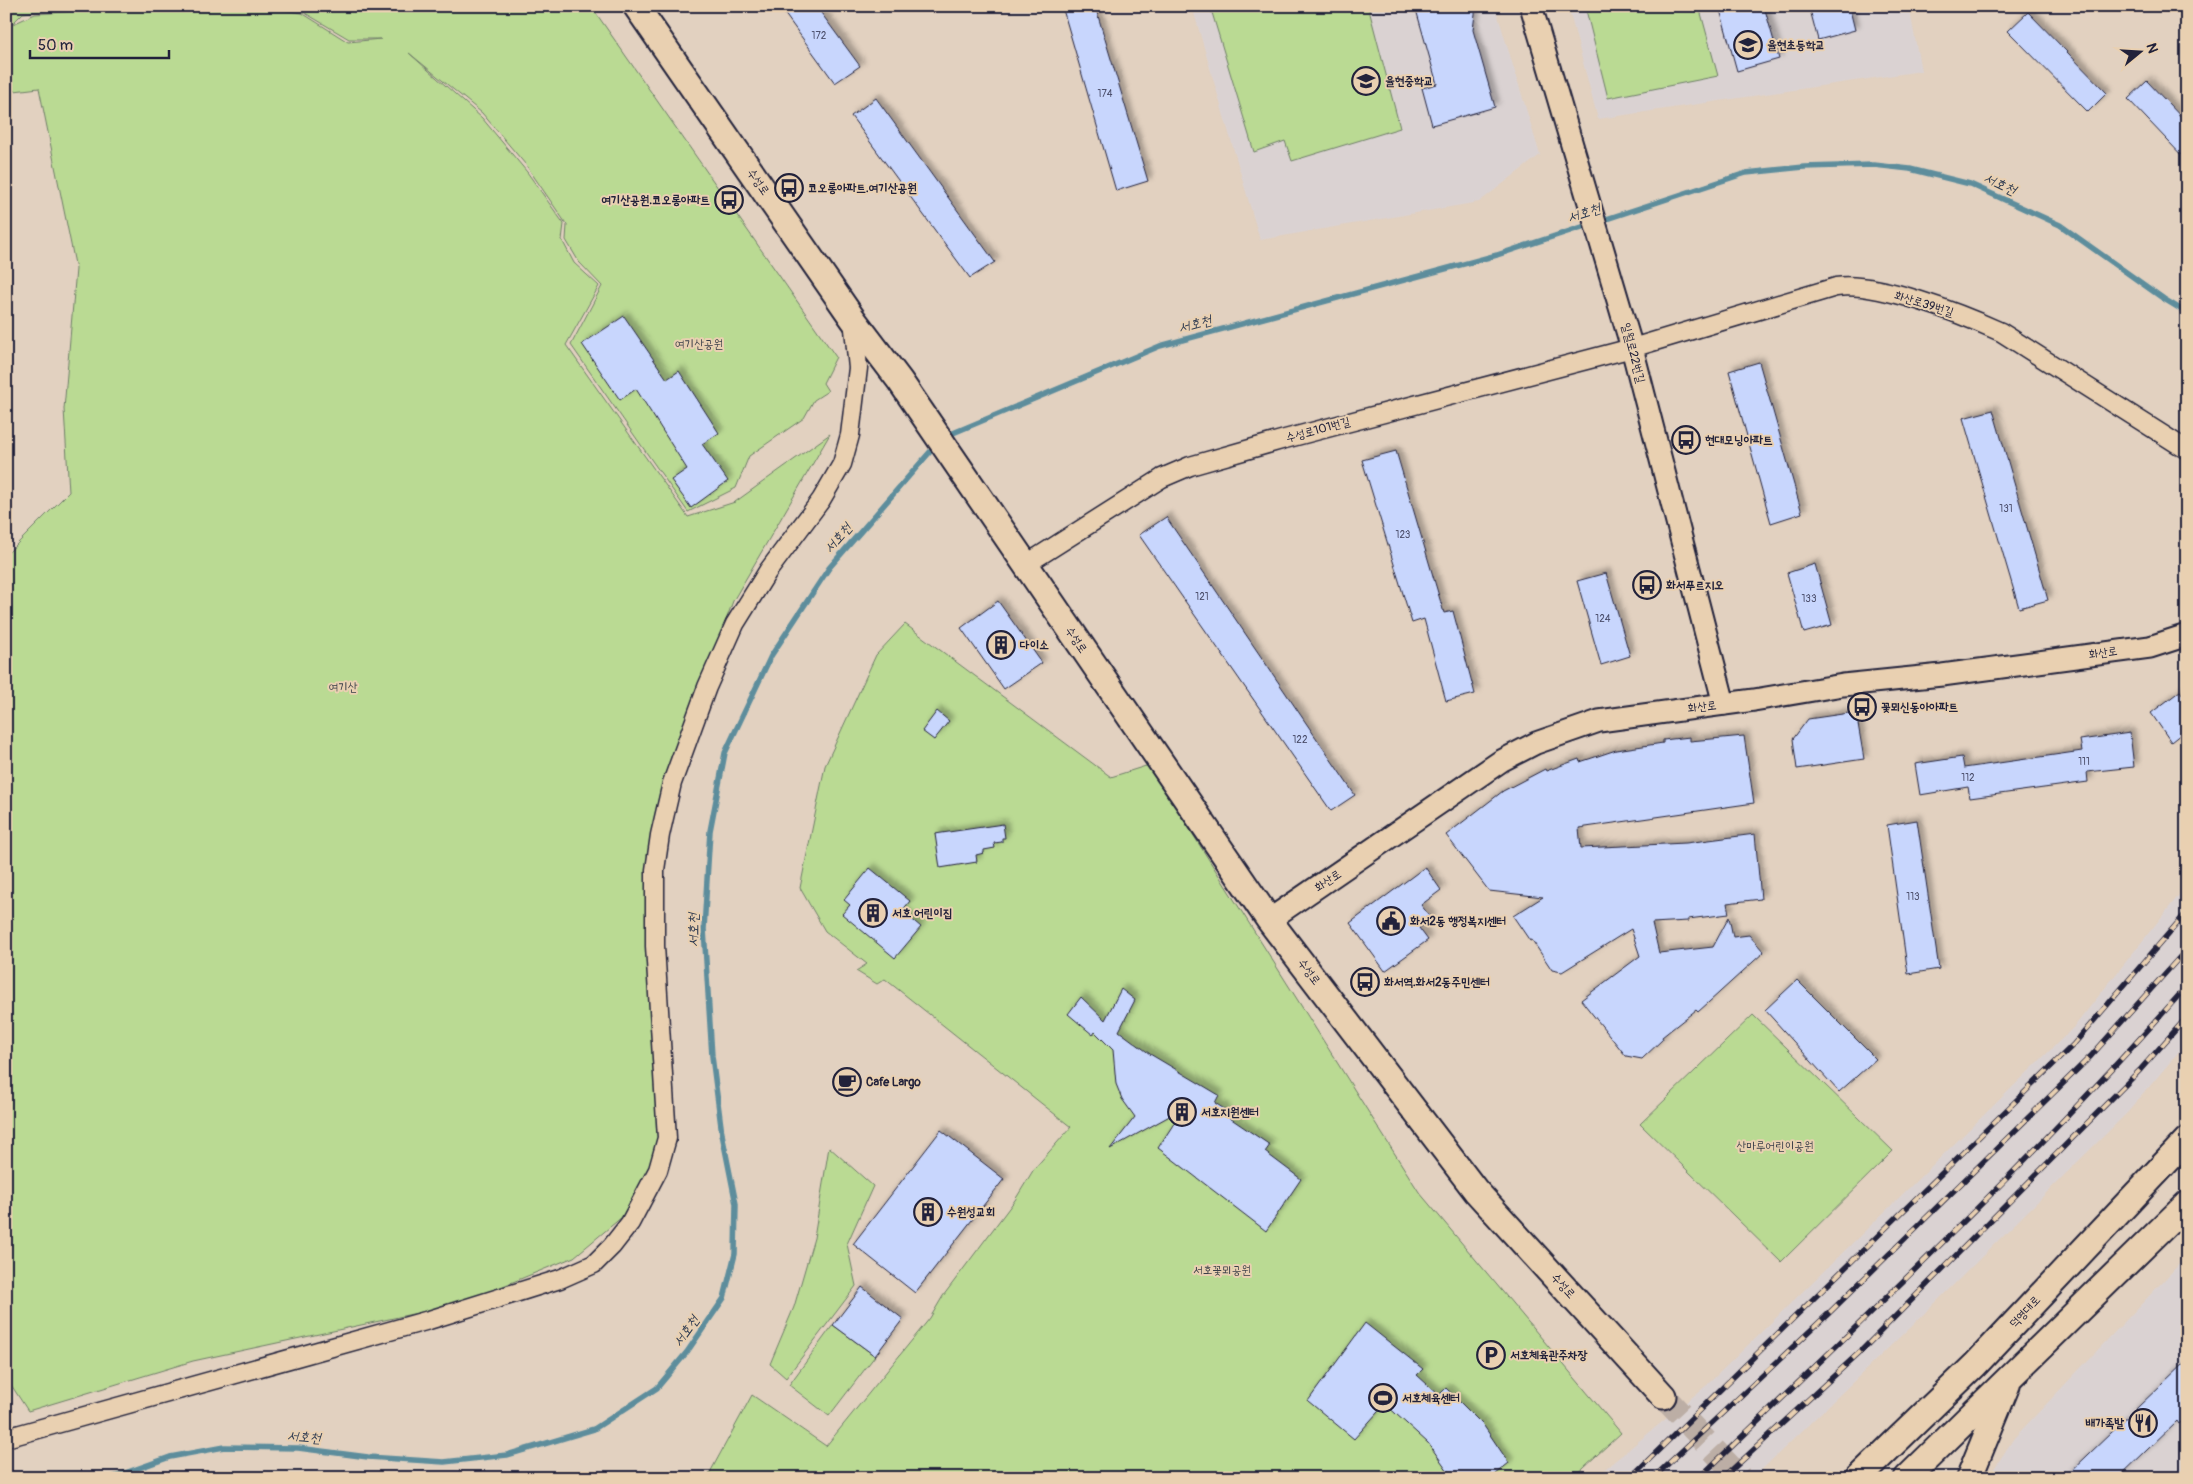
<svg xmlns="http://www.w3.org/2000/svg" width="2193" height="1484" viewBox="0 0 2193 1484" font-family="Pangolin,'Poor Story',sans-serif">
	<defs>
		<filter id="shadow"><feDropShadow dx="4.5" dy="-4.5" stdDeviation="2.5" flood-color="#0004"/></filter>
	</defs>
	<rect width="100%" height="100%" fill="#e2d1c0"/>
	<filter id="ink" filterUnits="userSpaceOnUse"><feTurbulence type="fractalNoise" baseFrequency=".02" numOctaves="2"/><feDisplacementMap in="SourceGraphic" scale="10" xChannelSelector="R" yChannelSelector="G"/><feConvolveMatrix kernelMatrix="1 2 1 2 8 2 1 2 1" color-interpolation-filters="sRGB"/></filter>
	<g filter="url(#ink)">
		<g fill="#dad2d2">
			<polygon points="1192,6 1495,6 1540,155 1479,202 1260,240"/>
			<polygon points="1568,6 1909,6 1921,71 1598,119"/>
			<polygon points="2187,885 2187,1042 2128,1112 1931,1307 1753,1478 1594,1478 1707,1385 2074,1027"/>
			<polygon points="2187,1256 2187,1478 1988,1478 2014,1438"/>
		</g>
		<g fill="#bada93" stroke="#6e7e67">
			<polygon points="6,6 91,6 23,13 11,25 35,14 145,6 256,6 302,13 348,42 381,39 349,39 300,10 278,6 591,6 836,357 823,383 828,391 814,400 804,418 749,456 736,488 688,512 571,345 602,286 579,262 566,240 567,225 526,165 482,113 409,53 482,118 527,172 564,224 562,240 574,263 599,286 566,345 688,517 735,502 830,434 733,601 656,812 646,917 659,1110 657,1153 622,1217 574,1257 459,1304 193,1361 28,1411 6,1377 6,555 69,492 64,409 76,269 39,88 6,92"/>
			<polygon points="1210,6 1368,6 1400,128 1292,161 1285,141 1254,152"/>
			<polygon points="1585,6 1699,6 1718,76 1608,98"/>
			<polygon points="905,624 1111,777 1149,765 1419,1192 1621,1433 1572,1478 707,1478 752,1395 826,1446 930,1318 943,1296 1015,1200 1034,1169 1071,1127 885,979 877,984 856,971 867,964 825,931 800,888 825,766 876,655"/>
			<polygon points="1753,1015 1893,1151 1781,1262 1640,1124"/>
			<polygon points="829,1147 873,1186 847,1244 856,1286 786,1378 770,1364 794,1307 814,1238"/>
			<polygon points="833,1325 875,1356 829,1416 789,1385"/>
		</g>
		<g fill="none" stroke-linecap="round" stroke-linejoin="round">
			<g stroke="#5d8d9c" stroke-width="5.5">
				<polyline points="946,436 1160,346 1497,255 1746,173 1804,167 1874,165 1910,169 1970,184 2060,225 2164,299 2187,313"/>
				<polyline points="111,1478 170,1457 224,1447 298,1448 368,1457 444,1462 507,1455 594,1429 657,1388 687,1352 724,1298 735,1254 736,1204 722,1134 712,1056 704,929 710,831 725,753 771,656 829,568 936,445"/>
			</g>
		</g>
		<g fill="#c8d6fd" stroke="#22223b" filter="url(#shadow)">
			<polygon points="779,6 816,6 860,66 835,83"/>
			<polygon points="1062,6 1095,6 1148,181 1116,191"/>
			<polygon points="1415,6 1476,6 1473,30 1495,107 1432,125 1422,88 1437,84"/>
			<polygon points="1719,6 1764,6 1779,59 1737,71"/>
			<polygon points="1809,6 1849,6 1855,30 1818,40"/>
			<polygon points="2028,12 2107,93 2088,112 2008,31"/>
			<polygon points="2147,81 2187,123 2187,161 2128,99"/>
			<polygon points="876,98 995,262 970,278 851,116"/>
			<polygon points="624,316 667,379 679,371 719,433 702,444 728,481 691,508 671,480 687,469 636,389 620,400 582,344"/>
			<polygon points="1759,362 1802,513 1771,523 1729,371"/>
			<polygon points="1993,410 2048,600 2019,608 1963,418"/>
			<polygon points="1396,451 1444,613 1453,611 1475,694 1446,701 1424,619 1412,623 1362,460"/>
			<polygon points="1166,517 1355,795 1331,811 1139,535"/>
			<polygon points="1815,564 1832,625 1804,633 1787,573"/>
			<polygon points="1606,573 1630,656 1601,665 1577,581"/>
			<polygon points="998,601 1042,663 1004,689 961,628"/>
			<polygon points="2180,691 2187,701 2187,729 2171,742 2151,713"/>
			<polygon points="937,711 949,721 934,740 922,731"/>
			<polygon points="1856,712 1864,759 1797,769 1793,739 1808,719"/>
			<polygon points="2130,733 2134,767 2087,772 2088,782 1970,798 1968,787 1920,795 1915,764 1962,757 1964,768 2082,751 2080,740"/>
			<polygon points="1744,736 1754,803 1579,828 1581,848 1686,843 1755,834 1761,899 1727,903 1729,914 1688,919 1688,921 1652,923 1659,953 1713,947 1729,917 1733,937 1749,935 1764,952 1698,1012 1696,1010 1662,1037 1663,1039 1642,1059 1626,1056 1581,1000 1640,956 1631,929 1562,972 1552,970 1532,940 1530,941 1513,916 1543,897 1489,891 1446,835 1503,791 1545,769 1546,771 1579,759 1580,762 1616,750 1663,743 1663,740 1690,737 1690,741"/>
			<polygon points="1917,820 1939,969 1908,974 1887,825"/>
			<polygon points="1003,824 1005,838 1002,838 1002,842 994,843 995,848 984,850 984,853 976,855 977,862 940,868 935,834"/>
			<polygon points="1425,867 1441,890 1421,905 1432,919 1419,928 1428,940 1385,971 1350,923"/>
			<polygon points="870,868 910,901 902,911 921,927 895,958 842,914 850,905 844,900"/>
			<polygon points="1797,980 1876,1059 1839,1092 1765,1010"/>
			<polygon points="1121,989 1135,1000 1119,1031 1150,1054 1219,1095 1215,1103 1226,1110 1224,1114 1270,1145 1265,1152 1301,1179 1266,1231 1158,1148 1184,1108 1110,1149 1135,1117 1122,1099 1116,1084 1113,1050 1095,1032 1093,1035 1068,1014 1081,997 1105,1020"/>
			<polygon points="941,1130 1004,1179 915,1293 853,1244"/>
			<polygon points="862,1287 903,1319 875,1356 833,1325"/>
			<polygon points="1365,1323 1423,1369 1417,1375 1439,1395 1446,1388 1484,1426 1509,1463 1490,1478 1453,1478 1428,1443 1385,1404 1354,1439 1308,1401"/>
			<polygon points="2187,1360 2187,1417 2179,1424 2177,1421 2118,1478 2064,1478"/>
		</g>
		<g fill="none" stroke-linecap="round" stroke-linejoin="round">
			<polyline stroke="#bcaea5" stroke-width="25" stroke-dasharray="25 12" stroke-linecap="butt" points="1663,1396 1740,1478"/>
			<defs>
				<g id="minor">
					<path d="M1025,565L1162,478L1190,466L1285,439L1632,348L1836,287C1878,281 1961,314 2001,332L2187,450"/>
					<polyline points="6,1438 429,1320 560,1279 594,1264 612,1246 630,1223 658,1170 667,1138 655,946 655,870 660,835 672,783 707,687 735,624 768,571 821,500 842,464 850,435 858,368 853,319"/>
				</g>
				<g id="tertiary">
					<polyline points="1531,6 1632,348 1724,704"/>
					<polyline points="1269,920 1501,761 1536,743 1599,721 1754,700 1843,685 1942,675 2150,647 2187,635"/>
				</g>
				<g id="secondary">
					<polyline points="636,6 853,319 900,381 1269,920 1476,1191 1663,1396"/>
					<polyline points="1858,1478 1975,1365 2187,1140"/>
					<polyline points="1907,1478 2187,1204"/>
					<polyline points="1969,1478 2007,1385"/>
				</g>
			</defs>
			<use href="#minor" stroke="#22223b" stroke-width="21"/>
			<use href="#tertiary" stroke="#22223b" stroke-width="25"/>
			<use href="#secondary" stroke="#22223b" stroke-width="29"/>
			<use href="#minor" stroke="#e9d0b1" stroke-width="18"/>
			<use href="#tertiary" stroke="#e9d0b1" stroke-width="21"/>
			<use href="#secondary" stroke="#e9d0b1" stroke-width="25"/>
			<defs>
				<g id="rail">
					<polyline points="1630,1478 2073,1045 2187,912"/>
					<polyline points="1653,1478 1827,1315 2091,1056 2187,949"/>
					<path d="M1699,1478C1865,1318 2035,1159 2187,986"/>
					<polyline points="1723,1478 1861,1351 2140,1070 2187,1017"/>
				</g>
			</defs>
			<use href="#rail" stroke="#22223b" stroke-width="5.5"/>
			<use href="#rail" stroke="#e9d0b1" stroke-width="4" stroke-dasharray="11" stroke-linecap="butt"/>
		</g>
	</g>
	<defs>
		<symbol id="school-ring" viewBox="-11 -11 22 22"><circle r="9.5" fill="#e9d0b1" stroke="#22223b" stroke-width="1.5"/><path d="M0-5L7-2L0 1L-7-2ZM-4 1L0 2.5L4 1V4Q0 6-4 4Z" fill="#22223b"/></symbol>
		<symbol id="bus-ring" viewBox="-11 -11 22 22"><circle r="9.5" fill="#e9d0b1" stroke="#22223b" stroke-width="1.5"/><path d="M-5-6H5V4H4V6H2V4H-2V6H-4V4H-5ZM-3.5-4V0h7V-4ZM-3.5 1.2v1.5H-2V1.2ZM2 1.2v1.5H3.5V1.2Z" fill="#22223b"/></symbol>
		<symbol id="building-ring" viewBox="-11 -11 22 22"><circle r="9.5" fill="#e9d0b1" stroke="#22223b" stroke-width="1.5"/><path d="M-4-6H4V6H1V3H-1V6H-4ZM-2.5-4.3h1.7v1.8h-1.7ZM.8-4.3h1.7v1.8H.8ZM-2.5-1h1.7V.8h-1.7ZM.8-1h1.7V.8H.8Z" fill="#22223b"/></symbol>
		<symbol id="civic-ring" viewBox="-11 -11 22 22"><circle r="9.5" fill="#e9d0b1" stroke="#22223b" stroke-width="1.5"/><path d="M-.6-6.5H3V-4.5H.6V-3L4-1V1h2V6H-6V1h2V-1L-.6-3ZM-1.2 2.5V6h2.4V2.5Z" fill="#22223b"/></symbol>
		<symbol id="cafe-ring" viewBox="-11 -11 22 22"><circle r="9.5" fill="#e9d0b1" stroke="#22223b" stroke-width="1.5"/><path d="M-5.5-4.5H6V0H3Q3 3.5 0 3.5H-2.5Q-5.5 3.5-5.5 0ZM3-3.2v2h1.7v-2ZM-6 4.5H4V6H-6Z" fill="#22223b"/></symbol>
		<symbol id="parking-ring" viewBox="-11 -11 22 22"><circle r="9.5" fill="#e9d0b1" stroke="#22223b" stroke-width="1.5"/><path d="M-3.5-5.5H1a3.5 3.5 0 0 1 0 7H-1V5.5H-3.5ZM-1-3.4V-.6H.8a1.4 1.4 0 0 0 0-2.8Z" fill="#22223b"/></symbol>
		<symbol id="stadium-ring" viewBox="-11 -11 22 22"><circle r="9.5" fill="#e9d0b1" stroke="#22223b" stroke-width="1.5"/><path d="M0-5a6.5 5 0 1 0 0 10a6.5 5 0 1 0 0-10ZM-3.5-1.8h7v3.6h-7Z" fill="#22223b"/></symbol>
		<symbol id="restaurant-ring" viewBox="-11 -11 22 22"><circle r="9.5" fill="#e9d0b1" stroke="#22223b" stroke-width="1.5"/><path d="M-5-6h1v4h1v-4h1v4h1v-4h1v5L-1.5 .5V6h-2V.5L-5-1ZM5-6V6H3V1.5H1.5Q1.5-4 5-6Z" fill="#22223b"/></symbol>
	</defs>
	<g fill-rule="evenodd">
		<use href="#school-ring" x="1732" y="29" width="32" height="32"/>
		<use href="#school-ring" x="1350" y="65" width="32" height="32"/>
		<use href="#bus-ring" x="773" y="172" width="32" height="32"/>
		<use href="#bus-ring" x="713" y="184" width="32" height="32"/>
		<use href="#bus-ring" x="1670" y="424" width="32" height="32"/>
		<use href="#bus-ring" x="1631" y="569" width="32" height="32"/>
		<use href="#building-ring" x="985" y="629" width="32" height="32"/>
		<use href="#bus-ring" x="1846" y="691" width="32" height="32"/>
		<use href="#building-ring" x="857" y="897" width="32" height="32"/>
		<use href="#civic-ring" x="1375" y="905" width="32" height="32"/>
		<use href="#bus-ring" x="1349" y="966" width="32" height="32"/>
		<use href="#cafe-ring" x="831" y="1066" width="32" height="32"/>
		<use href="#building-ring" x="1166" y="1096" width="32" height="32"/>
		<use href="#building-ring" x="912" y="1196" width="32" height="32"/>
		<use href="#parking-ring" x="1475" y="1339" width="32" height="32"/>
		<use href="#stadium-ring" x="1367" y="1382" width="32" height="32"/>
		<use href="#restaurant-ring" x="2127" y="1407" width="32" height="32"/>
	</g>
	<g text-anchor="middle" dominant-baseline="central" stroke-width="4" stroke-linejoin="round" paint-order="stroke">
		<g font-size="10" fill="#4c4f6c">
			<text x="819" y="36">172</text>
			<text x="1105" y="94">174</text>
			<text x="2006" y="509">131</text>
			<text x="1403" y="535">123</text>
			<text x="1202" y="597">121</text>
			<text x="1809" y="599">133</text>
			<text x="1603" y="619">124</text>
			<text x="1300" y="740">122</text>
			<text x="2084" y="762">111</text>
			<text x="1968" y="778">112</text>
			<text x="1913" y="897">113</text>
		</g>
		<g font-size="12" font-weight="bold" fill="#22223b" stroke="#e9d0b1" text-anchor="start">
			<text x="1767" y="45">율현초등학교</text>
			<text x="1385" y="81">율현중학교</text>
			<text x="808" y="188">코오롱아파트.여기산공원</text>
			<text x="710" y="200" text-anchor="end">여기산공원.코오롱아파트</text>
			<text x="1705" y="440">현대모닝아파트</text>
			<text x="1666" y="585">화서푸르지오</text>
			<text x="1020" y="645">다이소</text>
			<text x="1881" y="707">꽃뫼신동아아파트</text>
			<text x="892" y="913">서호 어린이집</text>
			<text x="1410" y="921">화서2동 행정복지센터</text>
			<text x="1384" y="982">화서역.화서2동주민센터</text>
			<text x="866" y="1082">Cafe Largo</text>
			<text x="1201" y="1112">서호지원센터</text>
			<text x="947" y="1212">수원성교회</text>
			<text x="1510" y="1355">서호체육관주차장</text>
			<text x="1402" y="1398">서호체육센터</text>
			<text x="2124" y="1423" text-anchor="end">배가족발</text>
		</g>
		<g font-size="12" fill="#22223b" stroke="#e9d0b1">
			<text transform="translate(758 182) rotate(55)">수성로</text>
			<text transform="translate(1924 304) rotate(17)">화산로39번길</text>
			<text transform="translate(1633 353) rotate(75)">일월로22번길</text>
			<text transform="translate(1318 430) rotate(-15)">수성로101번길</text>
			<text transform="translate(1076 640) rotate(56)">수성로</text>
			<text transform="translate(2103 653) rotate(-8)">화산로</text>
			<text transform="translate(1702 707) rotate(-7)">화산로</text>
			<text transform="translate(1328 881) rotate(-34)">화산로</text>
			<text transform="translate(1309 972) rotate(53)">수성로</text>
			<text transform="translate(1563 1286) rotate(48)">수성로</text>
			<text transform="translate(2025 1312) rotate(-47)">덕영대로</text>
		</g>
		<g font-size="12" fill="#393e48" stroke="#e9d0b1">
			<text x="699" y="344">여기산공원</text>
			<text x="343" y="687">여기산</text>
			<text x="1775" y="1146">산마루어린이공원</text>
			<text x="1222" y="1270">서호꽃뫼공원</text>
		</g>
		<g font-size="14" font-style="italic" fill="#313d53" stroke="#e9d0b1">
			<text transform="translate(2000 184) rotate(25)">서호천</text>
			<text transform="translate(1584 213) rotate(-18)">서호천</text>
			<text transform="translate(1195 324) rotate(-15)">서호천</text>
			<text transform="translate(838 538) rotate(-49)">서호천</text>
			<text transform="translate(693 930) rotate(-90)">서호천</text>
			<text transform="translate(686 1331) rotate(-55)">서호천</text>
			<text transform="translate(304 1437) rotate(4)">서호천</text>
		</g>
	</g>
	<rect width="2193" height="1484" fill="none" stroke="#e9d0b1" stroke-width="25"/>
	<rect x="12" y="12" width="2168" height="1459" fill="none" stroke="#22223b" stroke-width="2" filter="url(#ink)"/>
	<g transform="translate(2140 52) rotate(72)" stroke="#e9d0b1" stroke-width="4" paint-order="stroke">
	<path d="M0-4L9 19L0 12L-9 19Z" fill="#22223b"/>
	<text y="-8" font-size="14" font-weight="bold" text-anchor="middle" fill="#22223b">N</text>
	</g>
	<path d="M30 50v8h139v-8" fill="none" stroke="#22223b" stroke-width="2.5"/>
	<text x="38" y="50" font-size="15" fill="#22223b" stroke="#e9d0b1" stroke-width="4" paint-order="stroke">50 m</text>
</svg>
